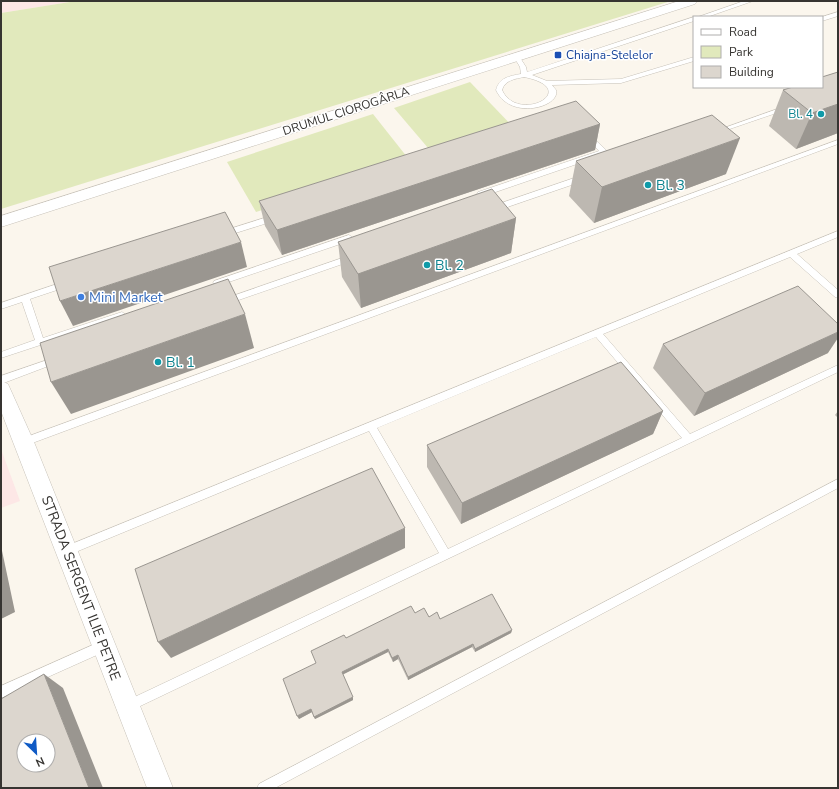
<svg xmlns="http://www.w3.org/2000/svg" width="839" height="789" viewBox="0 0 839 789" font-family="'Nunito Sans',sans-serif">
	<rect width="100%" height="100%" fill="#fbf6ed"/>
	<g fill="#fde7e6">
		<polygon points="1,1 76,1 1,13"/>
		<polygon points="1,449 20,501 1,508"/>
	</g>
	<g fill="#e1e9bc">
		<polygon points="76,1 671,1 1,209 1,13"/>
		<polygon points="470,82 515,129 434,155 394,108"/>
		<polygon points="373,114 411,162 256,212 227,162"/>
	</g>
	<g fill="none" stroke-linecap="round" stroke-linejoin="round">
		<defs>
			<g id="lane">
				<polygon points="744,1 753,1 707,17 698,17"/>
				<polygon points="838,12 838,16 822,21 822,17"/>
				<path d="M694,17V21L532,75L547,81L621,79L694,57V61L621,83L552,85C553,87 555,88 556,90C561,107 510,121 496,90C499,78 509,76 521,74L520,67L514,57L515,56H519L526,67L527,72ZM524,77C584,89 518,125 502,90C505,80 515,79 524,77Z"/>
				<polygon points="786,106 789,108 788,109 718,133 714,133 713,132"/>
				<polygon points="588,134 590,135 606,150 606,154 484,196 478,196 477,194 478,192 599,151 585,136"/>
				<polygon points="838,140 838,144 27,445 24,446 21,445 19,442 21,439"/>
				<polygon points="580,176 586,176 587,178 586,180 496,211 493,212 489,209 490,207"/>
				<polygon points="274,215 278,218 277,220 223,237 219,234 220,232"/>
				<path d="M838,231V237L797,254L838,290V298L835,297L790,257L603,334L690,434L838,365V372L132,710L128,712L124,710L122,706L124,702L439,553L369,431L66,556L62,554L61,551L62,548ZM596,337L682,438L448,549L377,428Z"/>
				<polygon points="349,235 353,238 352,240 220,285 217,286 213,283 214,281"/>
				<polygon points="351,255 354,256 355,258 354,260 230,303 224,303 223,301 224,299"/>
				<polygon points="66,281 69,282 70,284 69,286 30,299 43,338 122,312 126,315 125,317 1,358 1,352 35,340 22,302 1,309 1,303"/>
				<polygon points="56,357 59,358 60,360 59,362 1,384 1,376"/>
				<polygon points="838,479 838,488 275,788 257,788 259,784"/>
				<polygon points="104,640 108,642 110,646 108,650 1,698 1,686"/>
			</g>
			<g id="street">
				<polygon points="679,1 697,1 695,4 1,227 1,216"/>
				<polygon points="1,381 8,384 34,442 173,788 147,788 1,411"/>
			</g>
		</defs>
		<use href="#lane" stroke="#c7c2b9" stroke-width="1"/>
		<use href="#street" stroke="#c7c2b9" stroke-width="1"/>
		<use href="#lane" fill="#fff" fill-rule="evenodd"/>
		<use href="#street" fill="#fff" fill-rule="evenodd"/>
	</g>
	<g fill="#bdb8b1">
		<polygon points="838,72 838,133 796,149 769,126 783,90"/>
		<polygon points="600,124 595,150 282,255 265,226 259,201"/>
		<polygon points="576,161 726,174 594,223 569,196"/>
		<polygon points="516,218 511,253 361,308 342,277 338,242"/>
		<polygon points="663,344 828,353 694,416 653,368"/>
		<polygon points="663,411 653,434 461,524 427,467 427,445"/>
		<polygon points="838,411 838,418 835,415"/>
		<polygon points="415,613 440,619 512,630 511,633 475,652 472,647 408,680 398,659 393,662 388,652 343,674 353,700 315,719 312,712 299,719 316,663 346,638"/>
	</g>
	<g fill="#9a9690">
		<polygon points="838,104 838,133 796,149 812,113"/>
		<polygon points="600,124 595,150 282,255 277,230"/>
		<polygon points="740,138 726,174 594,223 602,187"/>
		<polygon points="516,218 511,253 361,308 358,274"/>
		<polygon points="241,242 247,267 73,326 60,301"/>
		<polygon points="245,314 254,348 71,414 51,382"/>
		<polygon points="838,332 838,338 828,353 694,416 705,393"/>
		<polygon points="663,411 653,434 461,524 462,503"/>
		<polygon points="405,528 405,548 171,658 158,642"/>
		<polygon points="1,546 15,612 1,619"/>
		<polygon points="512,630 511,633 475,652 475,649"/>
		<polygon points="473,644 472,647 408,680 408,677"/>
		<polygon points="388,649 388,652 342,675 342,672"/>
		<polygon points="398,655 398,659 393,662 392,658"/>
		<polygon points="44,674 63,688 103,788 89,788"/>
		<polygon points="353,697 353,700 315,719 314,717"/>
		<polygon points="311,709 312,712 299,719 297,716"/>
	</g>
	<g fill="#dcd6ce" stroke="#9a9690" fill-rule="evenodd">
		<polygon points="838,72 838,104 812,113 783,90 793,87 822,87 822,77"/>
		<polygon points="576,101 600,124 277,230 259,201"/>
		<polygon points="712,115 740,138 602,187 576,161"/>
		<polygon points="492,189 516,218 358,274 338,242"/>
		<polygon points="225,212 241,242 60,301 49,267"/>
		<polygon points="228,279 245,314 51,382 40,343"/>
		<polygon points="798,286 838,324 838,332 705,393 663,344"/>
		<polygon points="621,362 663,411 462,503 427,445"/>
		<polygon points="372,468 405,528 158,642 135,569"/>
		<polygon points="492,594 512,630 475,649 473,644 408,677 398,655 392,658 388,649 342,672 353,697 314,717 311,709 297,716 283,679 316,663 311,651 344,635 346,638 411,606 415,613 424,608 429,617 437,612 440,619"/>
		<path d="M44,674L89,788H1V699ZM24,741H48V765H24Z"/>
	</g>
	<rect fill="#1a4fb4" stroke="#fff" stroke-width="1.5" x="554" y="51" width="8" height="8" rx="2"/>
	<g fill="#0f9aa8" stroke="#fff" stroke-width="1.5">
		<circle cx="821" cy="114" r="4"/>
		<circle cx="648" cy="185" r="4"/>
		<circle cx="427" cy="265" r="4"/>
		<circle cx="158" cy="362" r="4"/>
	</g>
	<circle fill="#3f7fe0" stroke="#fff" stroke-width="1.5" cx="81" cy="297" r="4"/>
	<g text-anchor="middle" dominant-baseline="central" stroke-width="3" stroke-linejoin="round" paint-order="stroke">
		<g font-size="12" fill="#164399" stroke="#fff" text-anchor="start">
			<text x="566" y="55">Chiajna-Stelelor</text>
		</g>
		<g font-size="12" fill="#363431" stroke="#fff">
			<text transform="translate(346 111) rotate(-18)">DRUMUL CIOROGÂRLA</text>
		</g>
		<g font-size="12" fill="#0d838f" stroke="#fff" text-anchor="end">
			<text x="813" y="114">Bl. 4</text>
		</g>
		<g font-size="14" fill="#0d838f" stroke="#fff" text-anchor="start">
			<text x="656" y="185">Bl. 3</text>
			<text x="435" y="265">Bl. 2</text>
			<text x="166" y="362">Bl. 1</text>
		</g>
		<g font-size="14" fill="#366cbe" stroke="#fff" text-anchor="start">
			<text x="89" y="297">Mini Market</text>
		</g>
		<g font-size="14" fill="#363431" stroke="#fff">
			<text transform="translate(81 588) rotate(69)">STRADA SERGENT ILIE PETRE</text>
		</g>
	</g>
	<rect width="839" height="789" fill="none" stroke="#363431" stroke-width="4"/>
	<rect x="693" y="16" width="130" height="72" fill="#ffffff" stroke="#afaead"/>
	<rect x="701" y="29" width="20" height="6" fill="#ffffff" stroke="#afaead"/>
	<text x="729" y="36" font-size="12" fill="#363431">Road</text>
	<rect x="701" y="46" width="20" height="12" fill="#e1e9bc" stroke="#afaead"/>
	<text x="729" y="56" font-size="12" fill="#363431">Park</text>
	<rect x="701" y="66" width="20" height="12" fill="#dcd6ce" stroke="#afaead"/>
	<text x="729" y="76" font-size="12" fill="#363431">Building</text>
	<g transform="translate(36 753) rotate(155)"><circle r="19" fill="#ffffff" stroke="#afaead"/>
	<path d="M0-3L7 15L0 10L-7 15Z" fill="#105bc5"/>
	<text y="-6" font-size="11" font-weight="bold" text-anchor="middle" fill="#363431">N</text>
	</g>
</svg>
